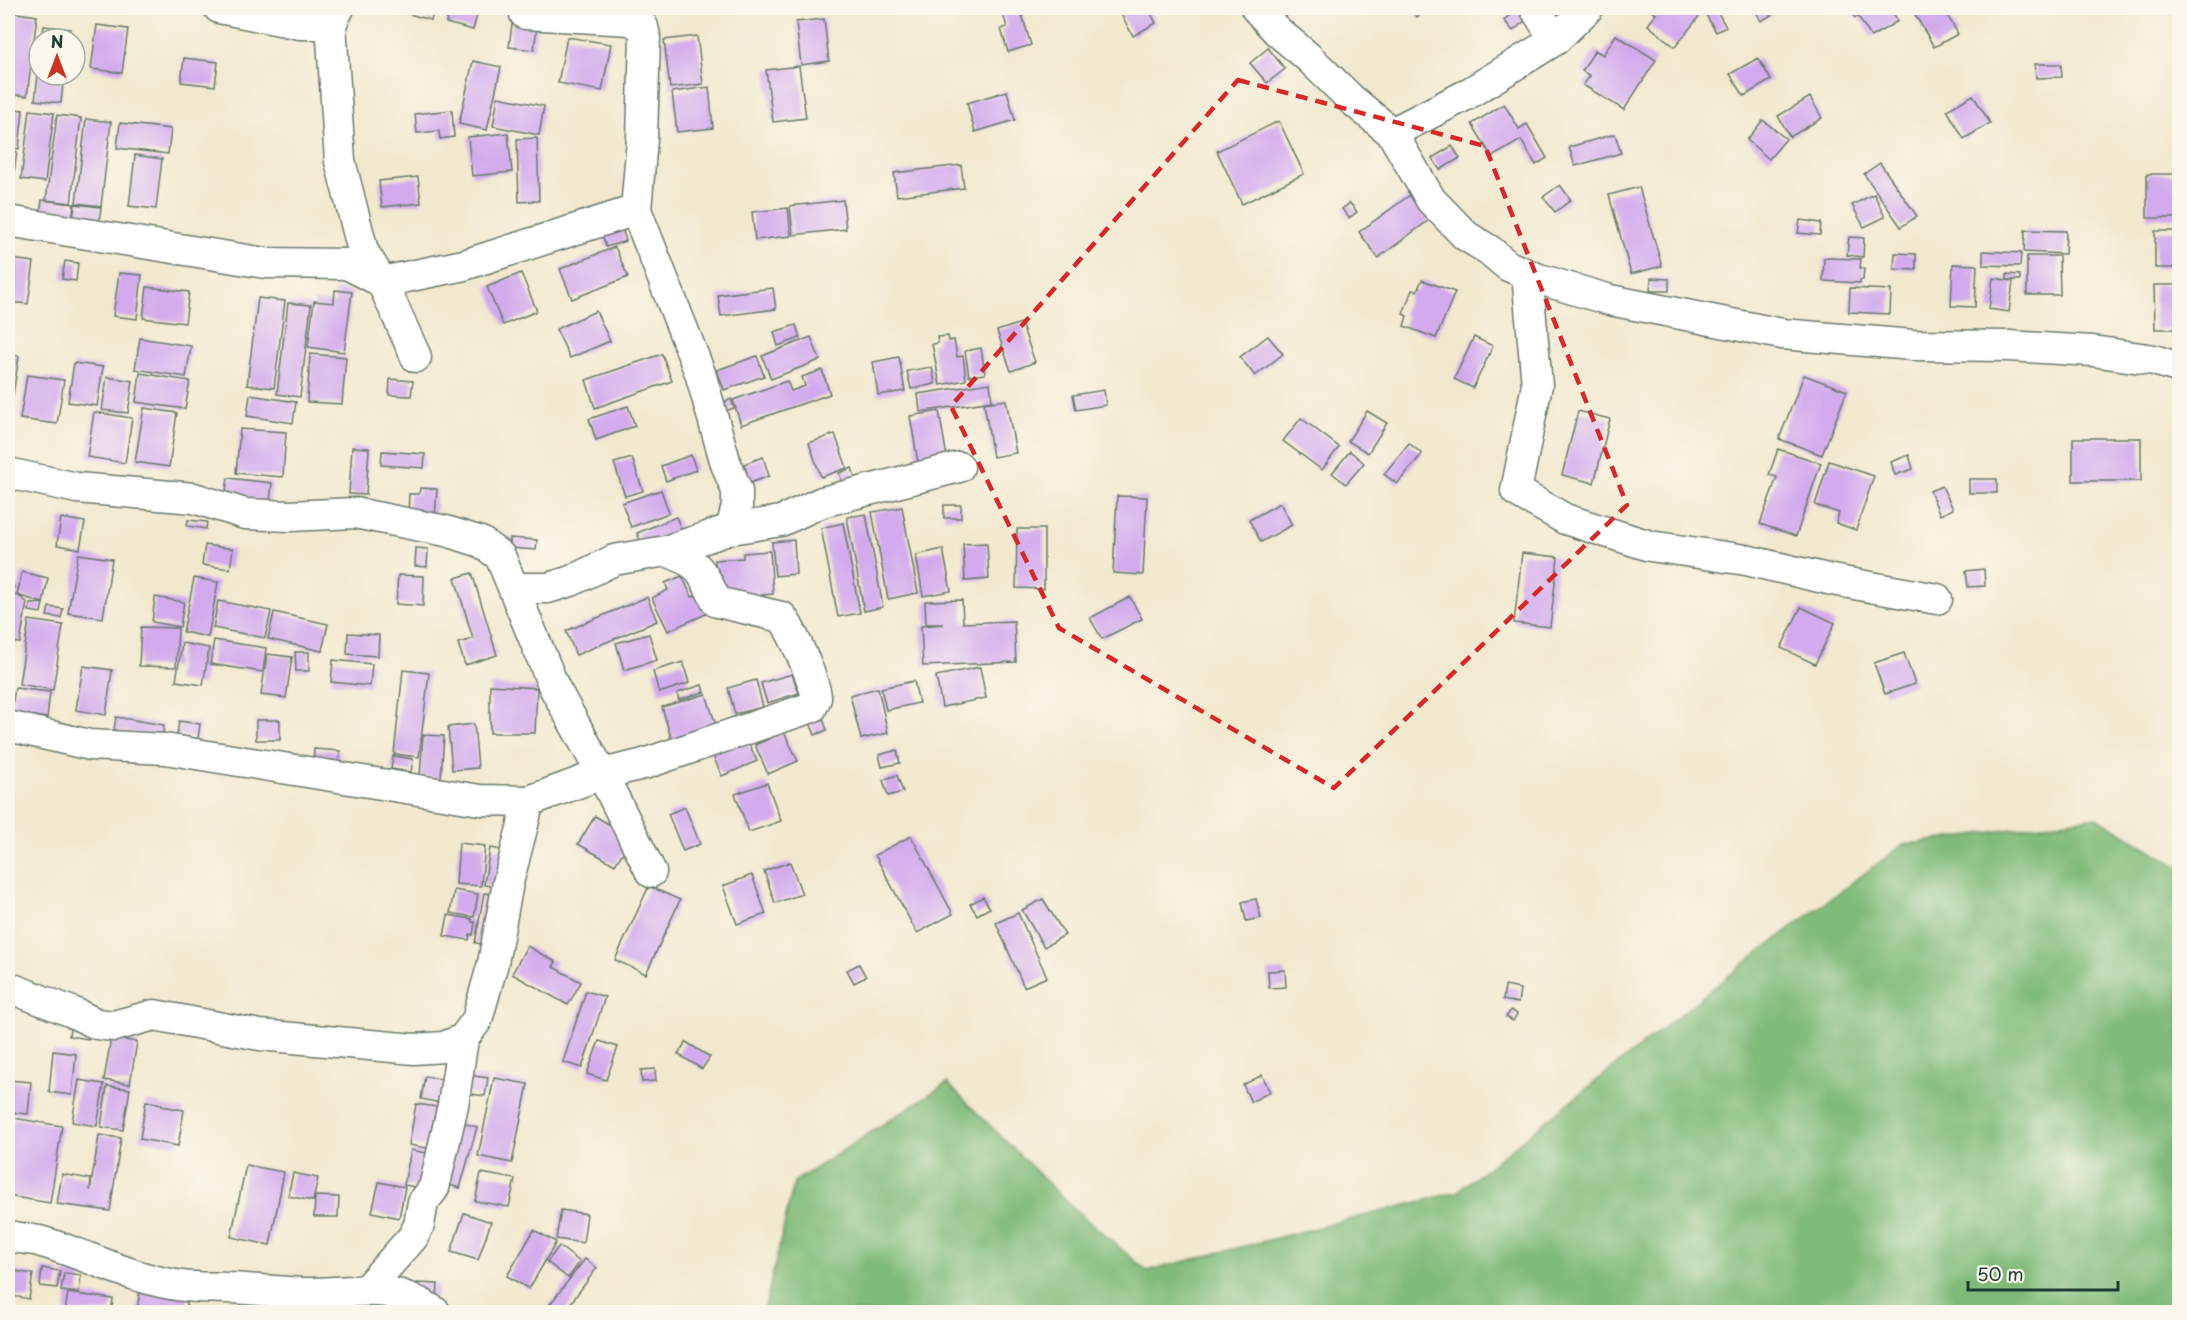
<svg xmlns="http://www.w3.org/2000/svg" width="2187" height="1320" viewBox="0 0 2187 1320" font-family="'Playpen Sans',sans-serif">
	<rect width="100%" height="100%" fill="#fbf7ec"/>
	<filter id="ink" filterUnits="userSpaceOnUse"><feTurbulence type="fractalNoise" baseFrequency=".0167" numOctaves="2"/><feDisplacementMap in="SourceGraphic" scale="12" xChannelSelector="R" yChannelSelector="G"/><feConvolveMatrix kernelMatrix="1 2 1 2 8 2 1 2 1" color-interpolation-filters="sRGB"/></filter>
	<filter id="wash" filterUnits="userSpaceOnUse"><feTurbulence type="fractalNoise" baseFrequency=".008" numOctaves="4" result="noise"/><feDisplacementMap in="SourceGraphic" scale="24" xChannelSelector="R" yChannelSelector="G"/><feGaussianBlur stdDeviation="1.35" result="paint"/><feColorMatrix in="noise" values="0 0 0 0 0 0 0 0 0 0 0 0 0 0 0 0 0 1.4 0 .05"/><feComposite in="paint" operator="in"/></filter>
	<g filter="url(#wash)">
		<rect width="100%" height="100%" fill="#f2e8ce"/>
		<polygon fill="#80bb79" stroke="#507c56" stroke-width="1.5" points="2096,817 2179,867 2179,1312 764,1312 794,1182 947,1083 1072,1207 1147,1271 1457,1192 1760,951 1903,845"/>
		<g id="blocks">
			<g fill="#d2aaed">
				<polygon points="387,8 434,8 431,20"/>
				<polygon points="450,8 479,8 473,30 446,23"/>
				<polygon points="1001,8 1020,8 1031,45 1008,52 1001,29 1007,27"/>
				<polygon points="1133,8 1148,8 1156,23 1133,36 1121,14"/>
				<polygon points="1409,8 1429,8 1417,17"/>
				<polygon points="1513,8 1531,8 1535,12 1513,31 1504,20 1515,10"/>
				<polygon points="1655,8 1693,8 1701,14 1675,47 1648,25 1656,14 1652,11"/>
				<polygon points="1754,8 1784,8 1761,21"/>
				<polygon points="1850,8 1890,8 1898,21 1871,37 1858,16 1855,18"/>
				<polygon points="1911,8 1943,8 1958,34 1934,47"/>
				<polygon points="1716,9 1726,27 1716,32 1706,15"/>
				<polygon points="10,12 37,16 27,96 8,94 8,31"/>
				<polygon points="824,19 829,61 801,65 796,22"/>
				<polygon points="512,24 537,27 534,50 509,47"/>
				<polygon points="97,25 128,29 122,73 91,69"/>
				<polygon points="44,26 70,29 68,39 42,39"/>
				<polygon points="1616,35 1656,60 1624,110 1583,85 1590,76 1582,71 1595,50 1603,55"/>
				<polygon points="697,36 703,84 670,88 664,40"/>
				<polygon points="567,37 611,44 602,91 558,83"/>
				<polygon points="1268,48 1285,69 1267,83 1250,63"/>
				<polygon points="184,58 218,62 215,86 181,82"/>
				<polygon points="1758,58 1771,80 1744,96 1730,74"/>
				<polygon points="473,61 501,67 487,130 459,124"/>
				<polygon points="2035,64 2061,64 2062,77 2036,78"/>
				<polygon points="799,66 806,118 773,122 766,70"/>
				<polygon points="38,75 64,75 61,103 35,100"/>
				<polygon points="709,87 713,128 677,132 672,92"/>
				<polygon points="1007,91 1015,120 975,132 967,103"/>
				<polygon points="1973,95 1990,123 1964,139 1947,110"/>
				<polygon points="498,97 544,106 539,135 493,126"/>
				<polygon points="1810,97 1822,118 1790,137 1778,116"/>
				<polygon points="1504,104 1519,129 1527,124 1547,158 1536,165 1521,140 1492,157 1472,124"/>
				<polygon points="8,108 23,110 19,149 8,148"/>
				<polygon points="30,110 54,113 45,182 21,179"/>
				<polygon points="452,110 454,137 440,139 439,131 417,133 415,114"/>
				<polygon points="57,115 81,118 71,203 46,200"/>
				<polygon points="86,119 111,122 101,206 76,203"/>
				<polygon points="1763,120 1786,139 1769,159 1747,140"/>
				<polygon points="1279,121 1304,174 1242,204 1217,151"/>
				<polygon points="120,123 171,129 168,154 117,148"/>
				<polygon points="508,133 512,172 472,176 468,137"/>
				<polygon points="1615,134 1621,153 1575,166 1569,147"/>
				<polygon points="537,138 539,201 519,202 517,139"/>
				<polygon points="1452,146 1460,158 1440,170 1432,158"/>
				<polygon points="8,151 17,152 13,179 8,179"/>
				<polygon points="135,155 162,159 156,209 129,206"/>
				<polygon points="1880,163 1917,216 1901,227 1864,174"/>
				<polygon points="961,165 964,188 897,196 894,173"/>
				<rect x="2147" y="174" width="33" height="44"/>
				<polygon points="418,177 421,203 382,207 379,181"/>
				<polygon points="1560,185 1571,200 1555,212 1543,197"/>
				<polygon points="1639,187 1662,266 1631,274 1609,195"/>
				<polygon points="1874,194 1885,217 1864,227 1852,205"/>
				<polygon points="1410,195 1429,220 1378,258 1359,232"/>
				<polygon points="42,200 74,204 72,220 40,217"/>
				<polygon points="843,200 846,229 793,235 790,206"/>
				<polygon points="1350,203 1357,212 1349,218 1342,209"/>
				<polygon points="75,204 101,207 99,222 73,219"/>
				<polygon points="788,208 791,236 755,240 752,212"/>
				<polygon points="1800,220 1821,223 1820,235 1798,233"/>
				<polygon points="622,228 626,241 606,247 602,234"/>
				<polygon points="2025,230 2066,231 2065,254 2024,252"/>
				<rect x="2155" y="231" width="25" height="37"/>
				<polygon points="1849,237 1864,238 1863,257 1847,255"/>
				<polygon points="615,247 628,277 572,299 560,269"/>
				<polygon points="1983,251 2021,253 2020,266 1983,265"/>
				<polygon points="1895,253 1916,254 1916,270 1894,269"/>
				<polygon points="2027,256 2059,256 2060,295 2027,295"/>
				<polygon points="1824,258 1861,259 1860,268 1864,268 1863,280 1860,280 1860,283 1823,281"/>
				<polygon points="11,259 34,262 28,304 8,302"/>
				<polygon points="65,261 78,263 76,281 62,279"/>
				<polygon points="1953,264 1977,265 1975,307 1951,306"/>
				<polygon points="119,273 142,275 137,319 113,316"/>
				<polygon points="521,273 537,311 503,325 487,287"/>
				<polygon points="2007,274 2020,275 2020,280 2007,280"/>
				<polygon points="1651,278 1669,279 1669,291 1650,291"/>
				<polygon points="1993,278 2013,281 2009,312 1989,309"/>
				<polygon points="1422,280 1455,292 1436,338 1404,326 1407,316 1403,314 1412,290 1417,291"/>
				<polygon points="2154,285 2180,285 2180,329 2155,329"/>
				<polygon points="147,287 189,292 185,323 143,318"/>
				<polygon points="773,288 776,309 721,316 718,295"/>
				<polygon points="1850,288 1891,290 1890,314 1849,312"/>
				<polygon points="335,290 352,292 344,352 308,347 314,301 334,303"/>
				<polygon points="258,298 285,301 274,388 247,385"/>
				<polygon points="288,303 311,305 300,397 277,394"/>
				<polygon points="596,311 610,341 570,358 556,329"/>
				<polygon points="1021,323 1035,362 1011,371 997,331"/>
				<polygon points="796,325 800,338 778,346 774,332"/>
				<polygon points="948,336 949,341 954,340 957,357 963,356 966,380 940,385 932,344 938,343 937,337"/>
				<polygon points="1268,336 1283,354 1255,376 1240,357"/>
				<polygon points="811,337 820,360 771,379 762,356"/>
				<polygon points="1474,337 1493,346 1473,388 1454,379"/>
				<polygon points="140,338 191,346 186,377 135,369"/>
				<polygon points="981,348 985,374 969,376 965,351"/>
				<polygon points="8,354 19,356 13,395 8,394"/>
				<polygon points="310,354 346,357 342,404 307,402"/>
				<polygon points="662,354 672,381 595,408 586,380"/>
				<polygon points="757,356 764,376 724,390 717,370"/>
				<polygon points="899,357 905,391 878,395 873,362"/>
				<polygon points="74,363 103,367 97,406 68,402"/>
				<polygon points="932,367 935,384 911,389 907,371"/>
				<polygon points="822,370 830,394 741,425 733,400 787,381 791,391 805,386 802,377"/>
				<polygon points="140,373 190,381 185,409 136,402"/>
				<polygon points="27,375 64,380 57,424 20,419"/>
				<polygon points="1804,375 1847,391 1822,455 1779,439"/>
				<polygon points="107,377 133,381 128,413 102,410"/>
				<polygon points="390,379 413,381 411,396 389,395"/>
				<polygon points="990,383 992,401 920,412 918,394"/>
				<polygon points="1104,390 1106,405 1076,410 1073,395"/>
				<polygon points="250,395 296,402 293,423 247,416"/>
				<polygon points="731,399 734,408 723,412 720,404"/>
				<polygon points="1006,400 1016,453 993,457 984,403"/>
				<polygon points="628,406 635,426 596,440 589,419"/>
				<polygon points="144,408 177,413 169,467 135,462"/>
				<polygon points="939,411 948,463 919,468 910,416"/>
				<polygon points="1367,411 1387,423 1368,453 1348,441"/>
				<polygon points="1578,411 1610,419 1594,483 1562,475"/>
				<polygon points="94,412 132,418 125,463 87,457"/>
				<polygon points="1301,418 1339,447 1322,470 1283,441"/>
				<polygon points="240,429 286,432 283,477 236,473"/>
				<polygon points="835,434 847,468 821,477 809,443"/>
				<rect x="2073" y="438" width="68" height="43"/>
				<polygon points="1409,443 1422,454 1397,484 1384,474"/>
				<polygon points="352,447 369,448 366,495 349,494"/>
				<polygon points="1778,449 1821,463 1796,536 1760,524 1777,477 1769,475"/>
				<polygon points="382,451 425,454 424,468 381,465"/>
				<polygon points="1350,451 1364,463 1346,484 1332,473"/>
				<polygon points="691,455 696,470 666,481 661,466"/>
				<polygon points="1909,455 1913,469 1895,475 1891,462"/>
				<polygon points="763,457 769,476 750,483 744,464"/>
				<polygon points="632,458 643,491 625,496 614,463"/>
				<polygon points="1829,461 1874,476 1856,530 1836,523 1839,513 1815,505"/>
				<polygon points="852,468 856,480 843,485 839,473"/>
				<polygon points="228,478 272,483 270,502 225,497"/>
				<rect x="1969" y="479" width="28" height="14"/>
				<polygon points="1942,486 1953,509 1940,515 1930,491"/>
				<polygon points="420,488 437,489 435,517 408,515 409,494 419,494"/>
				<polygon points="661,490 669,513 631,527 622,503"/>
				<polygon points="1117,496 1147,497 1143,575 1113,573"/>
				<polygon points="1280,503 1292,525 1261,542 1249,520"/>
				<rect x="944" y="505" width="17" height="13"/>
				<polygon points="902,507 918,593 888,599 872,512"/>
				<polygon points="866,514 883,607 864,611 847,517"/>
				<polygon points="676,517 683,534 644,550 637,533"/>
				<polygon points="61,518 85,522 80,549 57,545"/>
				<polygon points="188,520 207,522 206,529 187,526"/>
				<polygon points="843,523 860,613 838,617 821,528"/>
				<polygon points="1017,529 1044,529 1044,589 1016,588"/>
				<polygon points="510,538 537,540 536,550 510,548"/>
				<polygon points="794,540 796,574 775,576 772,542"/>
				<polygon points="987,543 989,579 965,581 963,544"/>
				<polygon points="205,545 233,549 230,569 202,565"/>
				<polygon points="416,548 428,549 427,567 415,566"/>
				<polygon points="943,549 951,591 923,596 916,555"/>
				<polygon points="770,551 773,594 762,595 762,600 719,600 715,560 743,558 743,553"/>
				<polygon points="1522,553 1558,557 1550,627 1514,623"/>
				<polygon points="78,554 112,559 103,618 68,613"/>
				<polygon points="1984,569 1985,586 1968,587 1966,571"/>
				<polygon points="22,572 48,578 43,603 17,595 27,602 20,643 8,642 8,598 17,595"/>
				<polygon points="472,573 497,655 465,665 458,643 473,639 455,578"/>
				<polygon points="398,575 424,576 423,606 396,604"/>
				<polygon points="682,576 692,597 697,595 706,614 668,631 652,598 668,590 665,583"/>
				<polygon points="194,578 218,582 208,637 183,632"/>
				<polygon points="8,585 14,586 12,596 8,596"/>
				<polygon points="155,597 184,602 180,627 152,622"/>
				<polygon points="647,597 657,621 576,655 566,631"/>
				<polygon points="1130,597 1142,619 1102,639 1090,618"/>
				<polygon points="962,600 963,623 1014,621 1016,662 923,666 921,626 944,624 926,624 925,601"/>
				<polygon points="218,601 271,611 265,638 213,628"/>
				<polygon points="43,603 41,613 29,611 30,604"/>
				<polygon points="49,607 63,609 61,618 47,616"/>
				<polygon points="1801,607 1835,623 1815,664 1781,648"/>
				<polygon points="274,612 328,624 322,651 268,639"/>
				<polygon points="29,620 63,625 53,690 19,684"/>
				<polygon points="141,627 178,628 176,667 139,666"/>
				<polygon points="348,633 379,635 378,656 347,654"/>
				<polygon points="649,634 657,660 624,670 616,643"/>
				<polygon points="214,640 266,648 263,672 210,664"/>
				<polygon points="182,643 209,648 203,685 176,681"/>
				<polygon points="295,652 309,652 309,671 296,671"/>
				<polygon points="1904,653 1915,684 1885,694 1874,663"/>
				<polygon points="267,654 292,657 286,698 261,695"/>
				<polygon points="333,660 372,664 370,686 331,682"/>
				<polygon points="683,662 689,683 659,693 653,671"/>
				<polygon points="83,666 112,670 106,715 76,710"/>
				<polygon points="980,667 986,698 942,707 936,676"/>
				<polygon points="403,670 429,673 419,757 394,754"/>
				<polygon points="792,674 799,693 767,703 761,683"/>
				<polygon points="756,680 763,707 735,714 728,688"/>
				<polygon points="914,681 919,703 886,710 881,688"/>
				<polygon points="490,685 537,688 535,733 490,733"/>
				<polygon points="702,685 704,692 679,700 677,693"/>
				<polygon points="15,688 50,692 47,718 11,713"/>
				<polygon points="878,688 888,733 861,739 850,695"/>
				<polygon points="706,694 719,735 674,748 662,707"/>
				<polygon points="821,713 827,730 815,735 808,718"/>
				<polygon points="116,717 164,725 162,738 114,730"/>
				<rect x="256" y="720" width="24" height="20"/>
				<polygon points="179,721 200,724 198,739 177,735"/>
				<polygon points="474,724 478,768 452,770 448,727"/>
				<polygon points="743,731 757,761 722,776 709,747"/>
				<polygon points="784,732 798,761 768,774 755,745"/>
				<polygon points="423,735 444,736 441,778 420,776"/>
				<polygon points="314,749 340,751 339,767 313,766"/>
				<polygon points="897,750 900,763 882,767 879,755"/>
				<polygon points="393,756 413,759 411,772 391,769"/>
				<polygon points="897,775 903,792 888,796 883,780"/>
				<polygon points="767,783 781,821 749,832 735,794"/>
				<polygon points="685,807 700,844 683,851 668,814"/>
				<polygon points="595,816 632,838 615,865 578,844"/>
				<polygon points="911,836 953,914 917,933 875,855"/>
				<polygon points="459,843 485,846 481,886 456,884"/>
				<polygon points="490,848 509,851 503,888 484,885"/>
				<polygon points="790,862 802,894 775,903 764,871"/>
				<polygon points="752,875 766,914 737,924 723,886"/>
				<polygon points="649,886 680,900 646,974 615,960"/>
				<polygon points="454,890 478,894 474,917 450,913"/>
				<polygon points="484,893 502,896 494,946 475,943"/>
				<polygon points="983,897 990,908 977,915 970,904"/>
				<polygon points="1043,899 1065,935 1044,947 1022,910"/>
				<polygon points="1256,899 1261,918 1246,921 1242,902"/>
				<polygon points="1018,913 1047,977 1024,987 996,923"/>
				<polygon points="448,915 472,919 472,922 475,922 473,935 470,934 469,940 444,936"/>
				<polygon points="527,946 556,962 553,967 581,982 568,1005 512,974"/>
				<polygon points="859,964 866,977 854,983 847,970"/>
				<polygon points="1285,970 1286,987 1269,988 1268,971"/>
				<polygon points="1505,986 1520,989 1518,1003 1503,1000"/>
				<polygon points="586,991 605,997 582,1068 563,1062"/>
				<polygon points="1511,1010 1517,1014 1513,1021 1506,1017"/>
				<polygon points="71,1024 90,1027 88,1039 69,1036"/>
				<polygon points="111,1038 137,1042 130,1084 104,1080"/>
				<polygon points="599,1041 618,1047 606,1080 587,1074"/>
				<polygon points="686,1042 710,1057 702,1069 678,1054"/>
				<polygon points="53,1051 76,1054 72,1095 49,1092"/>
				<polygon points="655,1069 656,1081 642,1082 641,1070"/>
				<polygon points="467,1075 488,1078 485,1096 464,1093"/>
				<polygon points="1262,1075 1270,1092 1251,1102 1243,1085"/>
				<polygon points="425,1076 450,1081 446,1104 421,1099"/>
				<polygon points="494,1078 528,1084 512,1163 478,1156"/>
				<polygon points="8,1080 31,1082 28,1114 8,1112"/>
				<polygon points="79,1080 104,1084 97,1126 72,1122"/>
				<polygon points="107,1086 130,1089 123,1130 101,1127"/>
				<polygon points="146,1101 162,1104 162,1106 184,1110 178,1146 140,1139"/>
				<polygon points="416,1104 444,1108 438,1150 409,1145"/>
				<polygon points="13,1118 62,1126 50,1203 8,1196 8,1154"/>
				<polygon points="456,1121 477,1127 460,1188 439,1182"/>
				<polygon points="99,1135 121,1138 110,1211 57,1204 62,1174 91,1179 90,1191"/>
				<polygon points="411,1150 432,1154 426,1189 404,1185"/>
				<polygon points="246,1165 284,1172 270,1245 231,1237"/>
				<polygon points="293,1173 318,1178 313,1201 288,1196"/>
				<polygon points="481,1173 515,1179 509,1207 475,1201"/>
				<polygon points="379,1182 405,1187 399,1218 372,1212"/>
				<polygon points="315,1196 339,1197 338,1217 314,1217"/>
				<polygon points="561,1210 587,1214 583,1243 556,1239"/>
				<polygon points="464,1213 491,1222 478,1260 451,1252"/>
				<polygon points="534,1230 556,1242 529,1289 507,1276"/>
				<polygon points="559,1246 580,1262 568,1278 547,1262"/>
				<polygon points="585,1259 597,1268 564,1312 544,1312"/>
				<polygon points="42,1268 60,1271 57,1288 40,1286"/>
				<polygon points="15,1271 33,1274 29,1299 12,1296"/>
				<polygon points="64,1273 81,1275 79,1293 61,1291"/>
				<polygon points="417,1283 438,1284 437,1298 416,1297"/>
				<polygon points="140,1288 188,1294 186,1312 137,1312"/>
				<polygon points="68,1293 113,1299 111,1312 65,1312"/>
			</g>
		</g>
	</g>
	<g filter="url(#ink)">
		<use href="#blocks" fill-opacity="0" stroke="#69796a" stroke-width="1.5"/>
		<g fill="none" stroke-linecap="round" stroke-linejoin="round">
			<defs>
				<g id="minor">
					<polyline points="219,8 300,24 331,24"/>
					<polyline points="339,8 331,24 340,161 363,251 382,282 416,357"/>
					<polyline points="1256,8 1277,31 1308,57 1351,99 1392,133 1431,200 1466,236 1489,250 1508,266 1539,279 1610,300 1782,334 1913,345 2009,346 2093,351 2154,360 2180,368"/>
					<polyline points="1535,8 1555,40"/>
					<polyline points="525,14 630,20 643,27 645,36 642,139 636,210 700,373 726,464 737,491 737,506 731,529"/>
					<polyline points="1392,133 1466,95 1555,40 1588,8"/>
					<polyline points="8,221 265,263 347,264 382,282 464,265 636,210"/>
					<polyline points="1527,274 1537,385 1516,491 1565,519 1650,546 1746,560 1832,580 1937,599"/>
					<polyline points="8,473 77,488 194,498 245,514 289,516 355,513 446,531 481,542 500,556 554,687 602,774 651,872"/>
					<polyline points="514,588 548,588 571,581 614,560 666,551 731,529 781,521 822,502 959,467"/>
					<path d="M8,726L90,745L165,749L480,800L529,801L602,774L644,764L812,707C813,704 815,701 816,698C817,685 790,627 782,617L717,602C701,571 701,563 666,551"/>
					<polyline points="8,987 72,1012 97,1024 114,1026 154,1015 260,1035 414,1049 444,1047 463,1039 477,1020 493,963 508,883 529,801"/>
					<path d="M8,1236C18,1238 29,1239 39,1241C89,1255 130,1279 183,1286C198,1288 214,1287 229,1288C254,1289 278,1292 302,1293C355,1294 387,1279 435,1312"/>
					<polyline points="366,1290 413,1237 419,1225 423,1202 434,1188 453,1105 463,1039"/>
				</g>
			</defs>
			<use href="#minor" stroke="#69796a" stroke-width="33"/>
			<use href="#minor" stroke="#fff" stroke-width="30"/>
		</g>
	</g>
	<path fill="none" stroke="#d62828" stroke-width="4.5" stroke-dasharray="12 8" stroke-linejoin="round" d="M1238,80L1485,146L1627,505L1334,788L1059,628L951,406Z"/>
	<rect width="2187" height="1320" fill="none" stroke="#fbf7ec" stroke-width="30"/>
	<g transform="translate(57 57)"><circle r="28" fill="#fbf7ec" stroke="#a3ada2" stroke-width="1.5"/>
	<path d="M0-4.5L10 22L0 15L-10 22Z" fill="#c8321e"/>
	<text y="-9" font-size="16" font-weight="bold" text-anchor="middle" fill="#1f3d34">N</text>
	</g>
	<path d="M1968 1281v9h150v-9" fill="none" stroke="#1f3d34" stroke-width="3"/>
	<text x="1977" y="1281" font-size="18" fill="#1f3d34" stroke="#fbf7ec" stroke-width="4.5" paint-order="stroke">50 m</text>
</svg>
